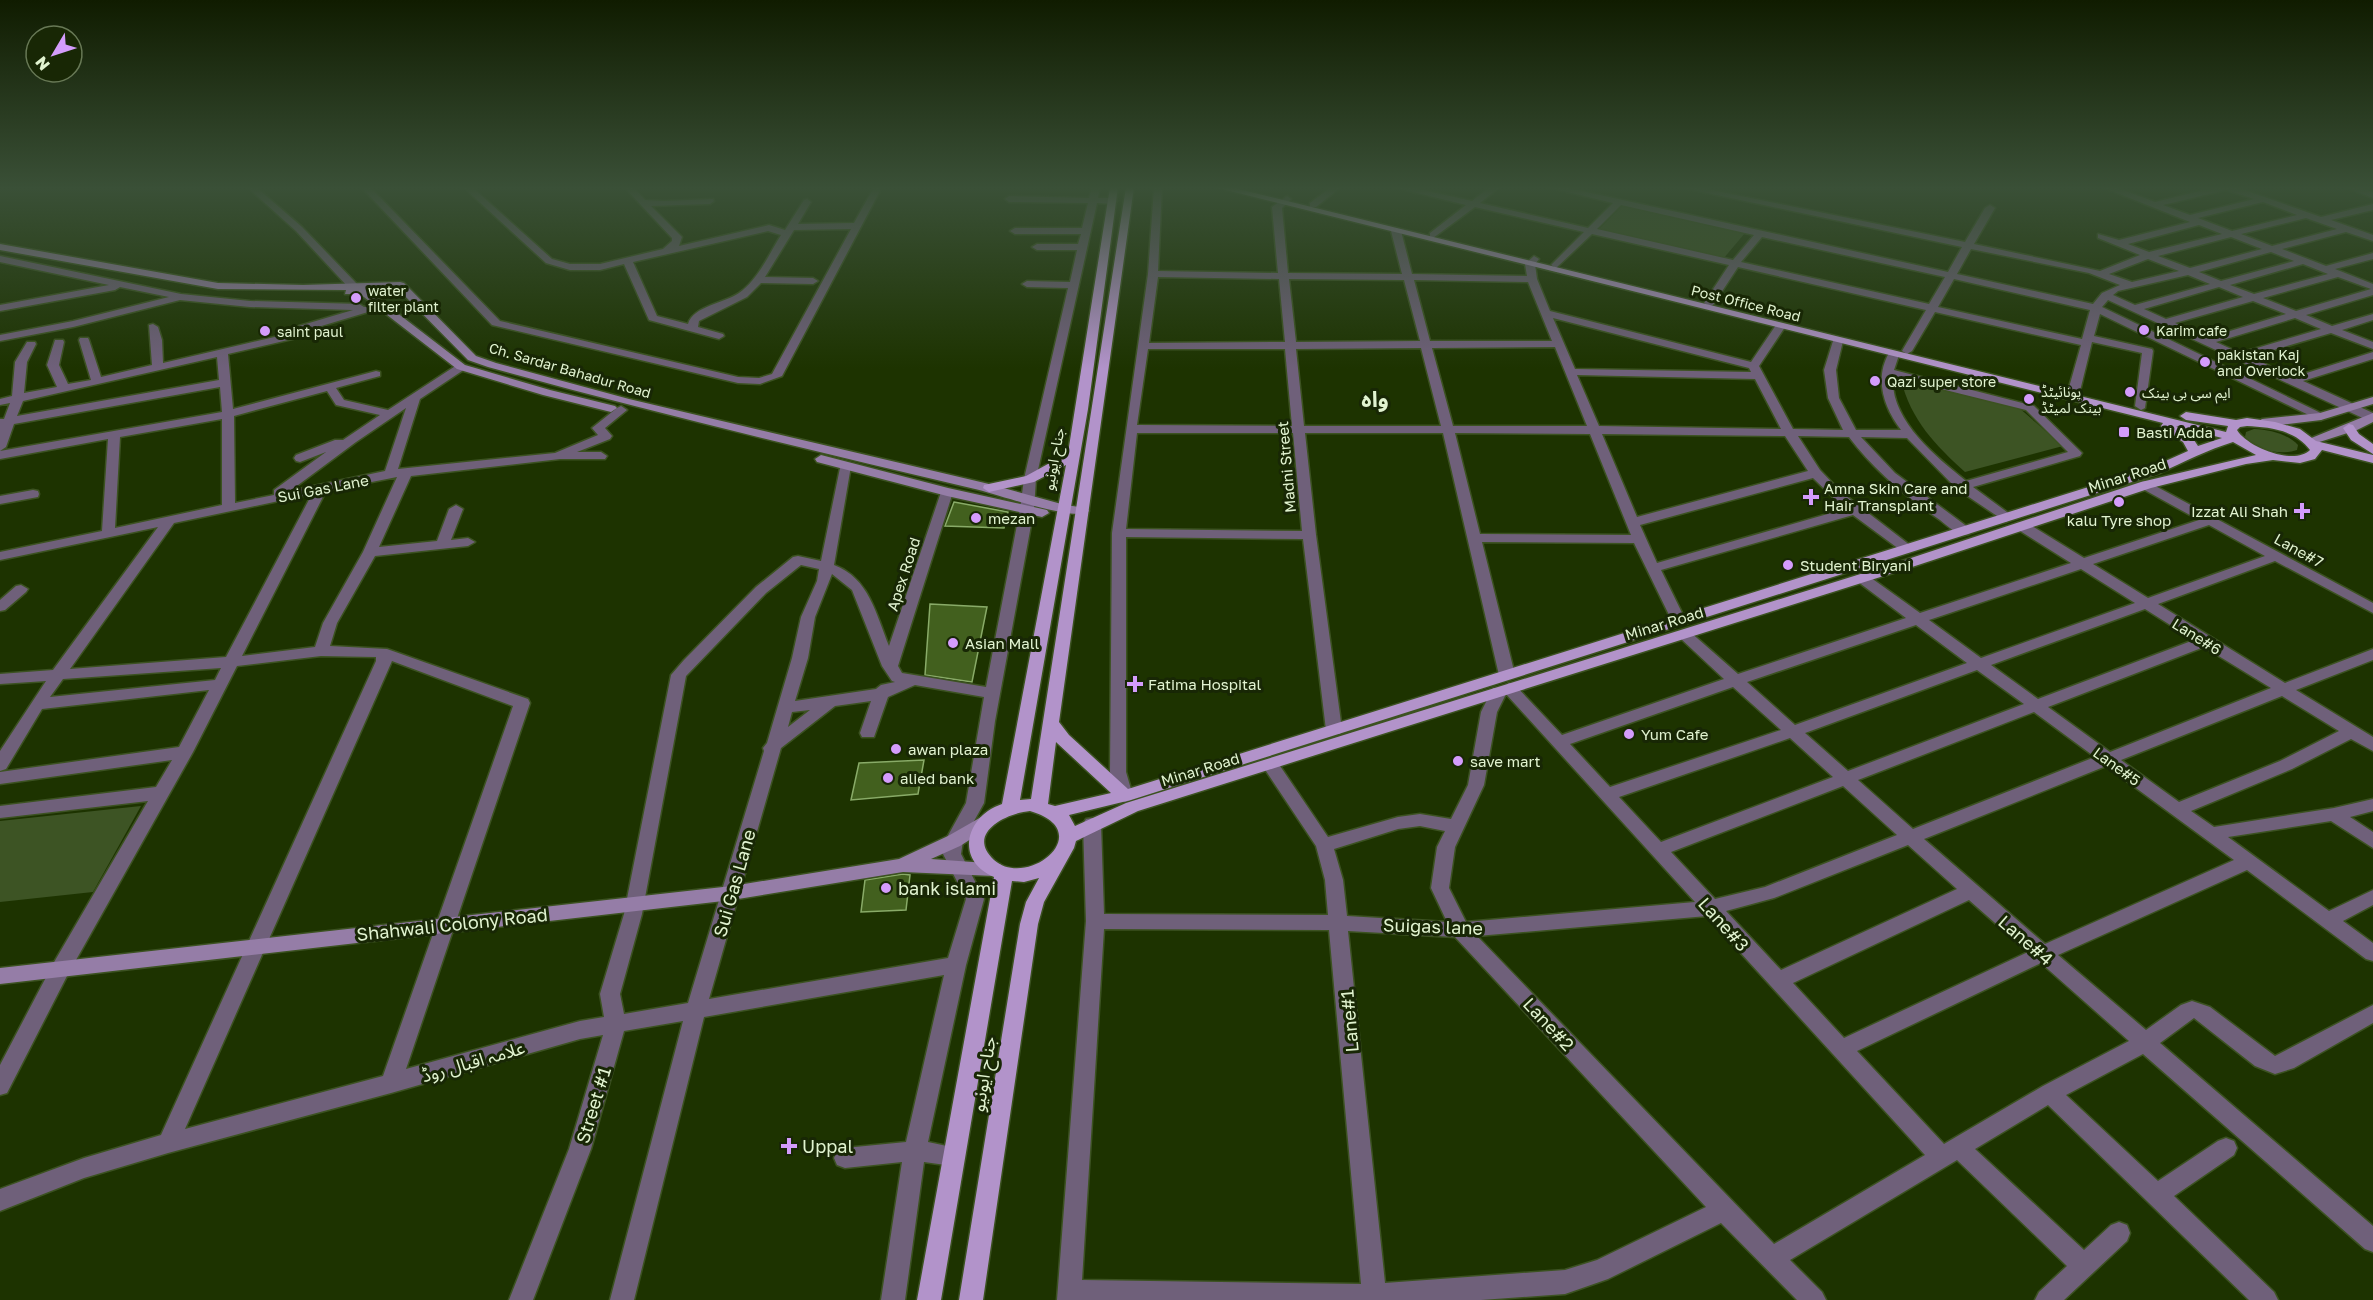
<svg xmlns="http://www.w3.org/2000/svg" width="2373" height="1300" viewBox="0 0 2373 1300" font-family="'Golos Text','Noto Sans Arabic',sans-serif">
	<rect width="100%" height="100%" fill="#1d3300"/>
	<g fill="#3d5424">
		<polygon points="1622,206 1745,233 1723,259 1597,231"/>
		<path d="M1901,380L2018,407L2063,446L1965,472C1935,445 1911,420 1901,380Z"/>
		<path d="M2254,429C2270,430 2286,433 2298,445L2297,450C2279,456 2258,450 2245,437L2246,432Z"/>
		<polygon points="141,806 93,892 0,902 0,821"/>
	</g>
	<g fill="#42601e" stroke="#89ab68" stroke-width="1.5">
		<polygon points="954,502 1008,512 1004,528 945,526"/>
		<polygon points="930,604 987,607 972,682 925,675"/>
		<polygon points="924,760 918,794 851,800 859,763"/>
		<polygon points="903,874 910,875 906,910 861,912 865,880"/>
	</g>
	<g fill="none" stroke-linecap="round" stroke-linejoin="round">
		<defs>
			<g id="street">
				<polygon points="247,187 256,187 302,227 357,284 357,288 349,288 296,231"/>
				<path d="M361,187H370L500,321L738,377L759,378L772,374L851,229L794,230L765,277L813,278L818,281L813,284L761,283L747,297L699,321L698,327L723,334L724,336L719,339L649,320L624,264L600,270H570L546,263L463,187H472L552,259L570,264H600L663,249L672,241V238L624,187H633L645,200L664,201L713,199L714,201L710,204L651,206L682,237L679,246L769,225L785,230L804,200L807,199L811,202L798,224L854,223L874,187H882L782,376L760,384L738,383L492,325ZM768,231L781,235C769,254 758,280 739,293C725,303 693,306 688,324L657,316L633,262Z"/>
				<path d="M1092,187H1100L1098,198H1113L1117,201L1113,204L1097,203L1036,479L1034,509L995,721L984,803L963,841L961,854L984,899L966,965L928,1142L961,1149L964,1156L961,1163L953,1166L924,1162L905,1300H881L902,1162L845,1168L837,1165L834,1158L837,1151L845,1148L906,1142L944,975L704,1017L634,1300H610L683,1021L624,1031L591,1149L533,1300H509L569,1149L603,1035L580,1039L391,1093L168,1153L84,1178L0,1211V1189L84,1158L161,1135L376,661V657L321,656L237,666L193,752L67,976L7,1093L0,1095V1065L53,964L148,801L0,818V806L156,787L172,760L0,784V772L179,747L209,690L42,709L6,769L0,771V751L46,681L0,684V674L53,670L158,527L0,560V552L102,531L108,439L0,459V451L222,412L220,387L14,424L6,447L0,451V419H4L10,403L0,405V399L12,396L15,362L27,342H35L36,344L27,362L24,393L57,387L47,365L55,340H63L64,342L59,365L68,384L91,380L79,340L80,338H88L89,340L101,377L152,365L149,325L153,324L158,327L162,340L163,363L296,332L299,326L353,310L250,307L180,300L73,327L0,341V335L73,321L169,297L120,287L115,290L0,311V305L109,285L0,262V256L181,294L250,301L359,304L364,307L378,305V309L308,330L305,336L228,354L233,409L376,371L380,372V376L336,388L344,400L388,410L457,365H465V369L420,399L398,469L555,453L598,435L592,428L617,408L621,406L627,410L605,428L612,436L610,439L577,452H601L607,456L605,459H560L411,476L379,547L437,541L449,509L456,505L463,509L451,540L468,538L475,542L468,546L375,556L337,623L330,646L387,649L528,699L530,703L406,1069L580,1021L604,1017L600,994L624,914L671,675L684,660L756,587L793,557L798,556L821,561L841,463H849L851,466L834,565C869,578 876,614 889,646L941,492L947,488L953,492L898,666L902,673L986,687L1020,509L1024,479L1068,288L1027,287L1022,284L1027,281L1070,282L1077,250H1037L1032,247L1037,244H1078L1081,234H1015L1010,231L1015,228H1082L1088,203L1009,202L1005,199L1009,196L1089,198ZM217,357L219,380L17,416L23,401ZM327,391L336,405L380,415L343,440H335L296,455L294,458L296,461L300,462L326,452L274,490V495L235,503L234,416ZM406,408L385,471L290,491L356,442ZM222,419V505L115,528L120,437ZM397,477L363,552L323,623L315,647L242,656L326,491ZM312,494L226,657L70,669L174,523ZM801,565L819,569L817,581L801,617L792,658L767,743L763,748L764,751L688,1003L624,1014L620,994L642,914L686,676L766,593ZM832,574L852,590L882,666L892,681L895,682L881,685L876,689L795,701L808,658L815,617ZM392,661L513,706L383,1076L185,1129ZM221,668L215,680L50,697L63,679ZM915,685L984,697L966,803L945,841L943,854L966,899L948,958L709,999L781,748L835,706L871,701L860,733L862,737H874L888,697ZM810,710L788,727L792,712Z"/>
				<path d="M1154,187H1162L1158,271L1278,273L1272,207L1287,196L1291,199L1282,208L1288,273L1402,274L1391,231L1396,228L1401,231L1412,274L1527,276L1525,264L1534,256L1539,259L1535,264L1537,279L1550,311L1751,362L1776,325H1784L1785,327L1759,366L1793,429L1843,430L1828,398L1824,370L1833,341L1838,338L1843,341L1836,370L1839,398L1856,430H1901C1884,408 1874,379 1889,353L1893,352L1899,355L1894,370L2034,406L2082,453L2080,456L1973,487L2011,515L2013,518L2006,522L1957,489L1907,438L1861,437L1895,473L1969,528L1971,531L1969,534L1964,535C1955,533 1947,526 1940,520C1906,497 1874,470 1849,437L1798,436L1820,470L1841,492L1915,549L1908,553L1903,552L1853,515L1661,570L1686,621L1679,626L1672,621L1634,543L1482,542L1515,675L1507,680L1499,675L1443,433H1305L1316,535L1342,730L1340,734H1328L1326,730L1303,539L1126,537V772L1133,796L1131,800L1125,802L1119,800L1110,772L1112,533L1148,274ZM1158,277L1279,279L1285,342L1149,343ZM1289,279L1404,280L1420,341L1296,342ZM1414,280L1528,282L1552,341H1430ZM1553,318L1749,368L1751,372L1575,369ZM1555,347L1587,426H1453L1432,348ZM1421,348L1441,426H1304L1296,349ZM1148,349H1285L1292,426L1137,425ZM1577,375L1755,379L1781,429L1599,426ZM1893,377L2026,410L2068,452L1966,481C1935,456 1890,420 1893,377ZM1137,433H1293L1302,531L1126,529ZM1455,433L1590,434L1631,535L1480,534ZM1602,434L1785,436L1808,471L1637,517ZM1813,478L1845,509L1657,563L1640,525Z"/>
				<polygon points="1331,187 1341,187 1316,207 1310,207 1310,203"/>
				<path d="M1393,187H1410L1472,201L1490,187H1500L1480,203L1588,228L1613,203L1547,187H1564L1948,272L1962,247L1679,187H1697L1965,242L1985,208L1990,205L1995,208L1974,244L2100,271L2140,255L2098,238V234L2119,240L2190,222L2102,187H2115L2155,202L2216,187H2236L2321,217L2373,204V210L2331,220L2373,235V241L2346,232L2282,249L2326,266L2373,253V259L2335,269L2373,284V295L2306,315L2332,326L2373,314V320L2342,330L2373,342V349L2331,333L2250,357L2294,377L2373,352V359L2303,381L2373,413V420H2367L2108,300L2102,307L2327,416L2321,420L2317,419L2100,314L2094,336L2152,349L2153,351L2145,408L2141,410L2135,406L2142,353L2092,342L2080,391L2074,394L2068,391L2081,345L1935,312L1912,351L1907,354L1902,351L1926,310L1738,267L1713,305L1709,306L1704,303L1729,265L1592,234L1556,268L1551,265L1584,232L1475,207L1433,238L1430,237V233L1466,205ZM2226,190L2254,199L2190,215L2163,205ZM2263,202L2297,215L2232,231L2198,218ZM1621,205L1754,235L1733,260L1597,229ZM2306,218L2337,229L2272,246L2241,234ZM2199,225L2222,234L2149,252L2128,244ZM1762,237L1945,277L1929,304L1741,262ZM2231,237L2262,249L2190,268L2158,256ZM1971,249L2089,273L2120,285L2102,293L2093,304L1957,274ZM2271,252L2294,261L2221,281L2199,272ZM2148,259L2179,271L2132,282L2109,274ZM2303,264L2328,274L2254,294L2230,285ZM2188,275L2210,284L2135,305L2113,295L2118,291ZM2338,277L2371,289L2296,311L2263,298ZM1954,279L2090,310L2082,339L1938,307ZM2219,287L2243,297L2166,319L2144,309ZM2253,301L2286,314L2207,338L2175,323ZM2295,318L2321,329L2240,353L2216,342Z"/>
				<polygon points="2345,187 2358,187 2373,192 2373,198"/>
				<path d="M2146,481L2373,603V613L2275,561L2158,604L2285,683L2373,649V660L2296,690L2373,737V751L2351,739L2292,769L2191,811L2214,827L2334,808L2373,799V811L2350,817L2373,832V848L2331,821L2228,837L2329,911L2373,890V905L2343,921L2373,943V961L2366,959L2247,870L2058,955L2146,1030L2181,1005L2192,1001L2210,1007L2275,1056L2373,1005V1023L2294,1068L2275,1074L2255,1066L2194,1018L2160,1043L2373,1226V1252L2365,1249L2143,1054L2066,1095L2158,1181L2218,1141L2226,1138L2234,1141L2237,1148L2234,1155L2174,1196L2274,1292L2278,1300H2249L2048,1105L1975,1149L2084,1250L2111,1225L2119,1222L2127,1225L2130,1233L2127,1241L2064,1300H2035L2039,1292L2067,1266L1957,1160L1790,1260L1822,1292L1826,1300H1797L1721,1223L1608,1279L1565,1294L1481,1300H1057L1086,921L1083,824L1086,819L1092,818L1098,819L1101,824L1104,914L1328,915L1325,880L1316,846L1264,768L1262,764L1264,760H1276L1328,837L1398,817L1420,814L1451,819L1468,785L1481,712L1493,688H1502L1509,683L1514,684L1562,735L1724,679L1679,637L1677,634L1679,631H1689L1738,674L1906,618L1857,581L1855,578L1857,575H1867L1920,613L2071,563L2017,529L2015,526L2017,523H2027L2084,558L2199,520L2141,488L2140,485L2141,482ZM2209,525L2265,556L2148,598L2093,564ZM2081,569L2135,603L1981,658L1929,620ZM2145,609L2194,640L2038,699L1991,665ZM1916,625L1967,663L1795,725L1747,682ZM2204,647L2271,688L2110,752L2048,707ZM1977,670L2024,704L1848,771L1805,733ZM1733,687L1781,730L1610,787L1570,744ZM1506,694L1695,902L1466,922L1449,888L1455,847L1484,785L1497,712ZM2282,696L2339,731L2280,761L2179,802L2121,760ZM2034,712L2095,757L1913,829L1858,780ZM1790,738L1833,777L1661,842L1619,797ZM2106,766L2234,860L2045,944L1924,839ZM1843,786L1897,835L1765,887L1715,899L1671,852ZM1420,826L1445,831L1437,847L1431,888L1447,922L1347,916L1343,880L1334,849L1398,829ZM1908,845L1957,889L1781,970L1726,911L1774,898ZM1969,900L2028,952L1844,1038L1793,983ZM1707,916L1925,1155L1774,1244L1477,936ZM1104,929L1329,930L1361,1284L1082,1280ZM1348,931L1455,937L1706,1207L1597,1260L1565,1270L1385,1283ZM2041,963L2129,1041L2043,1086L1944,1144L1857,1051Z"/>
				<polygon points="33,490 38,491 39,494 38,497 0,504 0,496"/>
				<polygon points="21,585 28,589 26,592 5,610 0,611 0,600 16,586"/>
			</g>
			<g id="secondary">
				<path d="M0,244L218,283L303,285L400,282L404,283L476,356L496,363L629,399L989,484L1065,505L1087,508L1089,511C1077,523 994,493 975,489C812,450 649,412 488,367L468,360L397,288L366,289L465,365L550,390L615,406L617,408L611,412L543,395L457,369L360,294H345L346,290L218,289L0,250Z"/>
				<polygon points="2373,397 2373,404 2321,420 2262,427 2256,423 2262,419 2320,413"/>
				<polygon points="2373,413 2373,422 2357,430 2310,445 2304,441"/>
				<polygon points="821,455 948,488 1047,510 1049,513 1042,517 947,496 817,462 815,459"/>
				<polygon points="990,812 996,813 999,818 996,823 960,846 931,859 1000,864 1003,869 1000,874 994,876 903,872 732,900 0,984 0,968 732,886 899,859 948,836"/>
			</g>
			<g id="primary">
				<path d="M1110,187H1118L1088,409L1020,800L1031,799L1126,187H1134L1059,722L1069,735L1128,789L2152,467L2188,451L2183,442L2163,429L2161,426L2163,423L1214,187H1230L2226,432L2228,426L2186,420L2180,416L2186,412L2236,420L2247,418L2275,422L2300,429L2316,441L2373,455V463L2322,450L2315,459L2300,463L2273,460L2246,464L2151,488L1909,568L1138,811L1076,841L1074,848L1044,902L1038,924L983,1300H959L1020,924L1026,902L1039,878L1024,882L1012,881L941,1300H917L994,877C954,860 966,816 1002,804L1066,465L1034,482L989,492L983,488L984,485L1026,476L1068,453ZM2176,426L2222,438L2198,446L2192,437ZM2247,426C2269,427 2296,430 2310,450C2294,466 2247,447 2237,430L2240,427ZM2233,442L2256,455L2141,482L1899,562L1126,803L1075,826L1069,815L1131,800L2160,473C2186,461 2207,450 2233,442ZM1056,742L1057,743L1111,793L1055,806L1048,804ZM1030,811C1099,831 1028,890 994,860C965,833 1007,813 1030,811Z"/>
				<polygon points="2349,424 2353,425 2359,434 2373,444 2373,454 2351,440 2343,428"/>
			</g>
		</defs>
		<use href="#street" stroke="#3c5221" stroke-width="3"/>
		<use href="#secondary" stroke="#3c5221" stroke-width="3"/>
		<use href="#primary" stroke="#3c5221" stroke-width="3"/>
		<use href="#street" fill="#6f607a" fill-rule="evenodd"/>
		<use href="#secondary" fill="#957da7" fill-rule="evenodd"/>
		<use href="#primary" fill="#b293ca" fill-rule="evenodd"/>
	</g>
	<linearGradient id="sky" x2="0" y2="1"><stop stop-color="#101c00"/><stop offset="0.51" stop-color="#3a5037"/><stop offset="1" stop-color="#3a5037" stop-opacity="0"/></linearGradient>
	<rect width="2373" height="369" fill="url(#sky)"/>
	<g fill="#d49cfc" stroke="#182705" stroke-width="2">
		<circle cx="356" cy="298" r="6"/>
		<circle cx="2144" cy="330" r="6"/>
		<circle cx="265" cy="331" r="6"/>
		<circle cx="2205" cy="362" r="6"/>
		<circle cx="1875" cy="381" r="6"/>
		<circle cx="2130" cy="392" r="6"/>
		<circle cx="2029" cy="399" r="6"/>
		<rect x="2118" y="426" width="12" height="12" rx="3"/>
		<path d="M1808 488h6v6h6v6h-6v6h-6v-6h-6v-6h6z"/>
		<circle cx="2119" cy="502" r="6"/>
		<path d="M2299 502h6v6h6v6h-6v6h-6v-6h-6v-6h6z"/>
		<circle cx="976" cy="518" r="6"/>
		<circle cx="1788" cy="565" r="6"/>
		<circle cx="953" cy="643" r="6"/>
		<path d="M1132 675h6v6h6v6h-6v6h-6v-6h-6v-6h6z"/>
		<circle cx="1629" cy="734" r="6"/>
		<circle cx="896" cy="749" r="6"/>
		<circle cx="1458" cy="761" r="6"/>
		<circle cx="888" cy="778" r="6"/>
		<circle cx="886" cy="888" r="6"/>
		<path d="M786 1137h6v6h6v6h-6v6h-6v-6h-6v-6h6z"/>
	</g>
	<g text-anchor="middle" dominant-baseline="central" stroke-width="6" stroke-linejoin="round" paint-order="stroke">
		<g font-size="14" fill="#e1f3d0" stroke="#182705" text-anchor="start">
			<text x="368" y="290">water<tspan x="368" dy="16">filter plant</tspan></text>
			<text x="2156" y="330">Karim cafe</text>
			<text x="277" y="331">saint paul</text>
			<text x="2217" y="354">pakistan Kaj<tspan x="2217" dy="16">and Overlock</tspan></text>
			<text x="1887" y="381">Qazi super store</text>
			<text x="2041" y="391">یونائیٹڈ<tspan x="2041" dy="16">بینک لمیٹڈ</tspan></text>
			<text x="2142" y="392">ایم سی بی بینک</text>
		</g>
		<g font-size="14" fill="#e1f3d0" stroke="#182705">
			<text transform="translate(1746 303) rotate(14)">Post Office Road</text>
			<text transform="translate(570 370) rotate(16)">Ch. Sardar Bahadur Road</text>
		</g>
		<g font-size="15" fill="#e1f3d0" stroke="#182705" text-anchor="start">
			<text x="2136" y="432">Basti Adda</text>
			<text x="1824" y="488">Amna Skin Care and<tspan x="1824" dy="17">Hair Transplant</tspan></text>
			<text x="2288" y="511" text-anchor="end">Izzat Ali Shah</text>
			<text x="988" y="518">mezan</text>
			<text x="2119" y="520" text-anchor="middle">kalu Tyre shop</text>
			<text x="1800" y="565">Student Biryani</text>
			<text x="965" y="643">Asian Mall</text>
			<text x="1148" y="684">Fatima Hospital</text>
			<text x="1641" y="734">Yum Cafe</text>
			<text x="908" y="749">awan plaza</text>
			<text x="1470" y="761">save mart</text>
			<text x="900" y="778">alied bank</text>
		</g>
		<g font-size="15" fill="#e1f3d0" stroke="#182705">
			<text transform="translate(1053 459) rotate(-80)">جناح ایونیو</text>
			<text transform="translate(1286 467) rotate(-95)">Madni Street</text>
			<text transform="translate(2127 475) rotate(-18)">Minar Road</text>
			<text transform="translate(323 488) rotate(-11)">Sui Gas Lane</text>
			<text transform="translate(2299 550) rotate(29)">Lane#7</text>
			<text transform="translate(903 574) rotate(-72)">Apex Road</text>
			<text transform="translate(1664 623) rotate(-17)">Minar Road</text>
			<text transform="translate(2197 636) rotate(32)">Lane#6</text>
			<text transform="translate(2117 766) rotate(36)">Lane#5</text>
			<text transform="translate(1200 769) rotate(-17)">Minar Road</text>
		</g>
		<g font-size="18" fill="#e1f3d0" stroke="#182705">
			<text transform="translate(734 883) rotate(-74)">Sui Gas Lane</text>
			<text transform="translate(452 924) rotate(-6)">Shahwali Colony Road</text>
			<text transform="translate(1724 924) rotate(48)">Lane#3</text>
			<text transform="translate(1433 926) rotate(2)">Suigas lane</text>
			<text transform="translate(2026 940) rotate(41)">Lane#4</text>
			<text transform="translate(1349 1021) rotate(-95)">Lane#1</text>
			<text transform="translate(1549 1024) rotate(47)">Lane#2</text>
			<text transform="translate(473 1061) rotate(-16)">علامہ اقبال روڈ</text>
			<text transform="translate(983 1074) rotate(-81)">جناح ایونیو</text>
			<text transform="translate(593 1105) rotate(-73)">Street #1</text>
		</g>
		<g font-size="18" fill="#e1f3d0" stroke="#182705" text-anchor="start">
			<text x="898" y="888">bank islami</text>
			<text x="802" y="1146">Uppal</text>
		</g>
		<g font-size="22" font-weight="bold" fill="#e1f3d0" stroke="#182705">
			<text x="1375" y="398">واہ</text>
		</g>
	</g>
	<g transform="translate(54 54) rotate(231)"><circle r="28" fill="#182705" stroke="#687956" stroke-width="1.5"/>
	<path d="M0-4.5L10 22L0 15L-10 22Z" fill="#d49cfc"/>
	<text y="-9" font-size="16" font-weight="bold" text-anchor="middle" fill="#e1f3d0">N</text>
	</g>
</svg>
